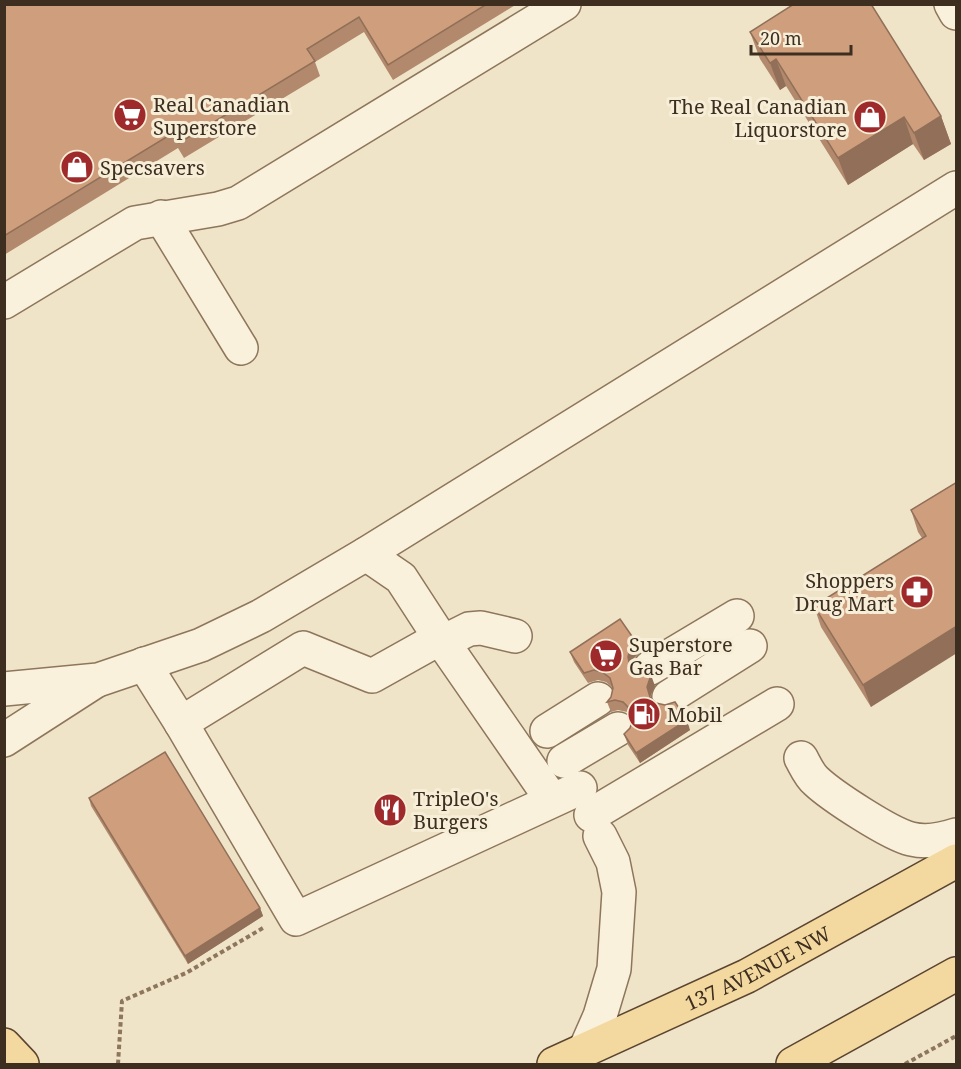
<svg xmlns="http://www.w3.org/2000/svg" width="961" height="1069" viewBox="0 0 961 1069" font-family="'Noto Serif',serif">
	<rect width="100%" height="100%" fill="#f0e4c8"/>
	<g fill="none" stroke-linecap="round" stroke-linejoin="round">
		<defs>
			<g id="minor">
				<polyline points="951,4 956,13"/>
				<polyline points="161,217 241,348"/>
				<polyline points="4,302 135,223 218,209 238,203 564,4"/>
				<polyline points="366,554 401,578 440,638 552,800"/>
				<polyline points="144,664 181,723 296,919 580,788"/>
				<polyline points="650,668 737,616"/>
				<polyline points="4,689 98,680 201,645 261,616 366,554 956,188"/>
				<polyline points="669,697 750,646"/>
				<polyline points="181,723 303,648 372,676 440,638 453,637 469,629 481,628 515,636"/>
				<polyline points="547,731 598,699"/>
				<polyline points="4,740 94,682"/>
				<path d="M801,758C805,765 809,775 816,781C832,796 890,834 911,839C927,843 941,840 956,835"/>
				<polyline points="564,761 618,729"/>
				<polyline points="591,815 777,704"/>
				<polyline points="585,1050 600,1016 614,969 619,892 613,862 600,836"/>
			</g>
			<g id="major">
				<polyline points="4,1045 22,1064"/>
				<path id="s1" d="M554,1064L747,976L956,861"/>
				<polyline points="793,1064 956,974"/>
			</g>
		</defs>
		<use href="#minor" stroke="#8d765c" stroke-width="36"/>
		<use href="#major" stroke="#5b4430" stroke-width="36"/>
		<g stroke="#8d765c" stroke-width="4" stroke-dasharray="4.5 3" stroke-linecap="butt">
			<polyline points="118,1064 122,1001 186,973 263,928"/>
			<polyline points="905,1064 956,1036"/>
		</g>
		<use href="#minor" stroke="#faf1dc" stroke-width="33"/>
		<use href="#major" stroke="#f3d9a0" stroke-width="33"/>
	</g>
	<g fill="#b2896c">
		<polygon points="4,4 517,4 393,80 364,32 315,62 320,76 184,158 178,148 4,255"/>
		<polygon points="750,32 941,116 951,144 924,160 913,144 848,185 786,86 780,90 760,59"/>
		<polygon points="957,482 871,707 821,627 814,606 922,538 918,532 911,510"/>
		<polygon points="636,642 639,653 633,659 631,668 638,674 655,686 650,697 656,703 690,730 640,763 628,745 624,734 630,728 633,718 627,712 618,710 611,712 607,702 611,697 613,688 606,682 598,680 588,683 574,662 570,652"/>
		<polygon points="89,798 260,908 263,916 188,964 91,806"/>
	</g>
	<g fill="#916f58">
		<polygon points="776,59 786,86 780,90 770,63"/>
		<polygon points="941,116 951,144 924,160 914,133"/>
		<polygon points="904,117 913,144 848,185 838,158"/>
		<polygon points="957,626 957,653 871,707 863,685"/>
		<polygon points="636,642 639,653 633,659 631,668 630,667 628,657 630,649"/>
		<polygon points="651,675 655,686 650,697 654,707 647,687"/>
		<polygon points="687,720 690,730 640,763 636,753"/>
		<polygon points="260,908 263,916 188,964 185,956"/>
	</g>
	<g fill="#cf9f7d" stroke="#916f58" stroke-width="1.5">
		<polygon points="4,4 487,4 388,65 359,17 307,49 315,61 179,143 173,133 4,236"/>
		<polygon points="794,4 871,4 941,116 914,133 904,117 838,158 776,59 770,63 750,32"/>
		<polygon points="957,482 957,626 863,685 814,606 926,536 911,510"/>
		<polygon points="620,619 636,642 630,649 628,657 630,667 638,674 646,676 651,675 647,687 650,697 656,703 665,705 675,702 687,720 636,753 624,734 630,728 633,719 630,709 623,702 615,700 607,702 611,697 613,688 610,678 602,672 594,670 584,673 570,652"/>
		<polygon points="165,752 260,908 185,956 89,798"/>
	</g>
	<defs>
		<symbol id="supermarket-disc" viewBox="-11 -11 22 22"><circle r="9.5" fill="#9e2a2b" stroke="#f7eed8"/><path d="M-6-5.5h2.5l.6 2H6L4.5 2H-2.5L-4.4-4H-6ZM-1.5 3.2a1.3 1.3 0 1 0 .1 0ZM3 3.2a1.3 1.3 0 1 0 .1 0Z" fill="#fff"/></symbol>
		<symbol id="shop-disc" viewBox="-11 -11 22 22"><circle r="9.5" fill="#9e2a2b" stroke="#f7eed8"/><path d="M-5-2.5h2.3a2.7 3.5 0 0 1 5.4 0H5L5.5 6h-11ZM-1.5-2.5h3a1.5 2.3 0 0 0-3 0Z" fill="#fff"/></symbol>
		<symbol id="pharmacy-disc" viewBox="-11 -11 22 22"><circle r="9.5" fill="#9e2a2b" stroke="#f7eed8"/><path d="M-2-6h4v4h4v4h-4v4h-4v-4h-4v-4h4Z" fill="#fff"/></symbol>
		<symbol id="fuel-disc" viewBox="-11 -11 22 22"><circle r="9.5" fill="#9e2a2b" stroke="#f7eed8"/><path d="M-5.5-6h7V0h2V4h1.3V-2.5L3-4.5l.8-.8L6-3V5H2.5V1h-1V6h-7ZM-4.2-4.7v3.2H.2V-4.7Z" fill="#fff"/></symbol>
		<symbol id="restaurant-disc" viewBox="-11 -11 22 22"><circle r="9.5" fill="#9e2a2b" stroke="#f7eed8"/><path d="M-5-6h1v4h1v-4h1v4h1v-4h1v5L-1.5 .5V6h-2V.5L-5-1ZM5-6V6H3V1.5H1.5Q1.5-4 5-6Z" fill="#fff"/></symbol>
	</defs>
	<g fill-rule="evenodd">
		<use href="#supermarket-disc" x="111" y="96" width="38" height="38"/>
		<use href="#shop-disc" x="851" y="98" width="38" height="38"/>
		<use href="#shop-disc" x="58" y="148" width="38" height="38"/>
		<use href="#pharmacy-disc" x="898" y="573" width="38" height="38"/>
		<use href="#supermarket-disc" x="587" y="637" width="38" height="38"/>
		<use href="#fuel-disc" x="625" y="695" width="38" height="38"/>
		<use href="#restaurant-disc" x="371" y="791" width="38" height="38"/>
	</g>
	<g text-anchor="middle" dominant-baseline="central" stroke-width="6" stroke-linejoin="round" paint-order="stroke">
		<g font-size="20" fill="#3d2e20" stroke="#f7eed8" text-anchor="start">
			<text x="153" y="104">Real Canadian<tspan x="153" dy="23">Superstore</tspan></text>
			<text x="847" y="106" text-anchor="end">The Real Canadian<tspan x="847" dy="23">Liquorstore</tspan></text>
			<text x="100" y="167">Specsavers</text>
			<text x="894" y="580" text-anchor="end">Shoppers<tspan x="894" dy="23">Drug Mart</tspan></text>
			<text x="629" y="644">Superstore<tspan x="629" dy="23">Gas Bar</tspan></text>
			<text x="667" y="714">Mobil</text>
			<text x="413" y="798">TripleO's<tspan x="413" dy="23">Burgers</tspan></text>
		</g>
		<g font-size="20" fill="#3d2e20" stroke="#f7eed8">
			<text stroke="none"><textPath href="#s1" startOffset="225">137 AVENUE NW</textPath></text>
		</g>
	</g>
	<rect width="961" height="1069" fill="none" stroke="#3d2e20" stroke-width="12"/>
	<path d="M751 45v9h100v-9" fill="none" stroke="#3d2e20" stroke-width="3"/>
	<text x="760" y="45" font-size="18" fill="#3d2e20" stroke="#f7eed8" stroke-width="4.5" paint-order="stroke">20 m</text>
</svg>
